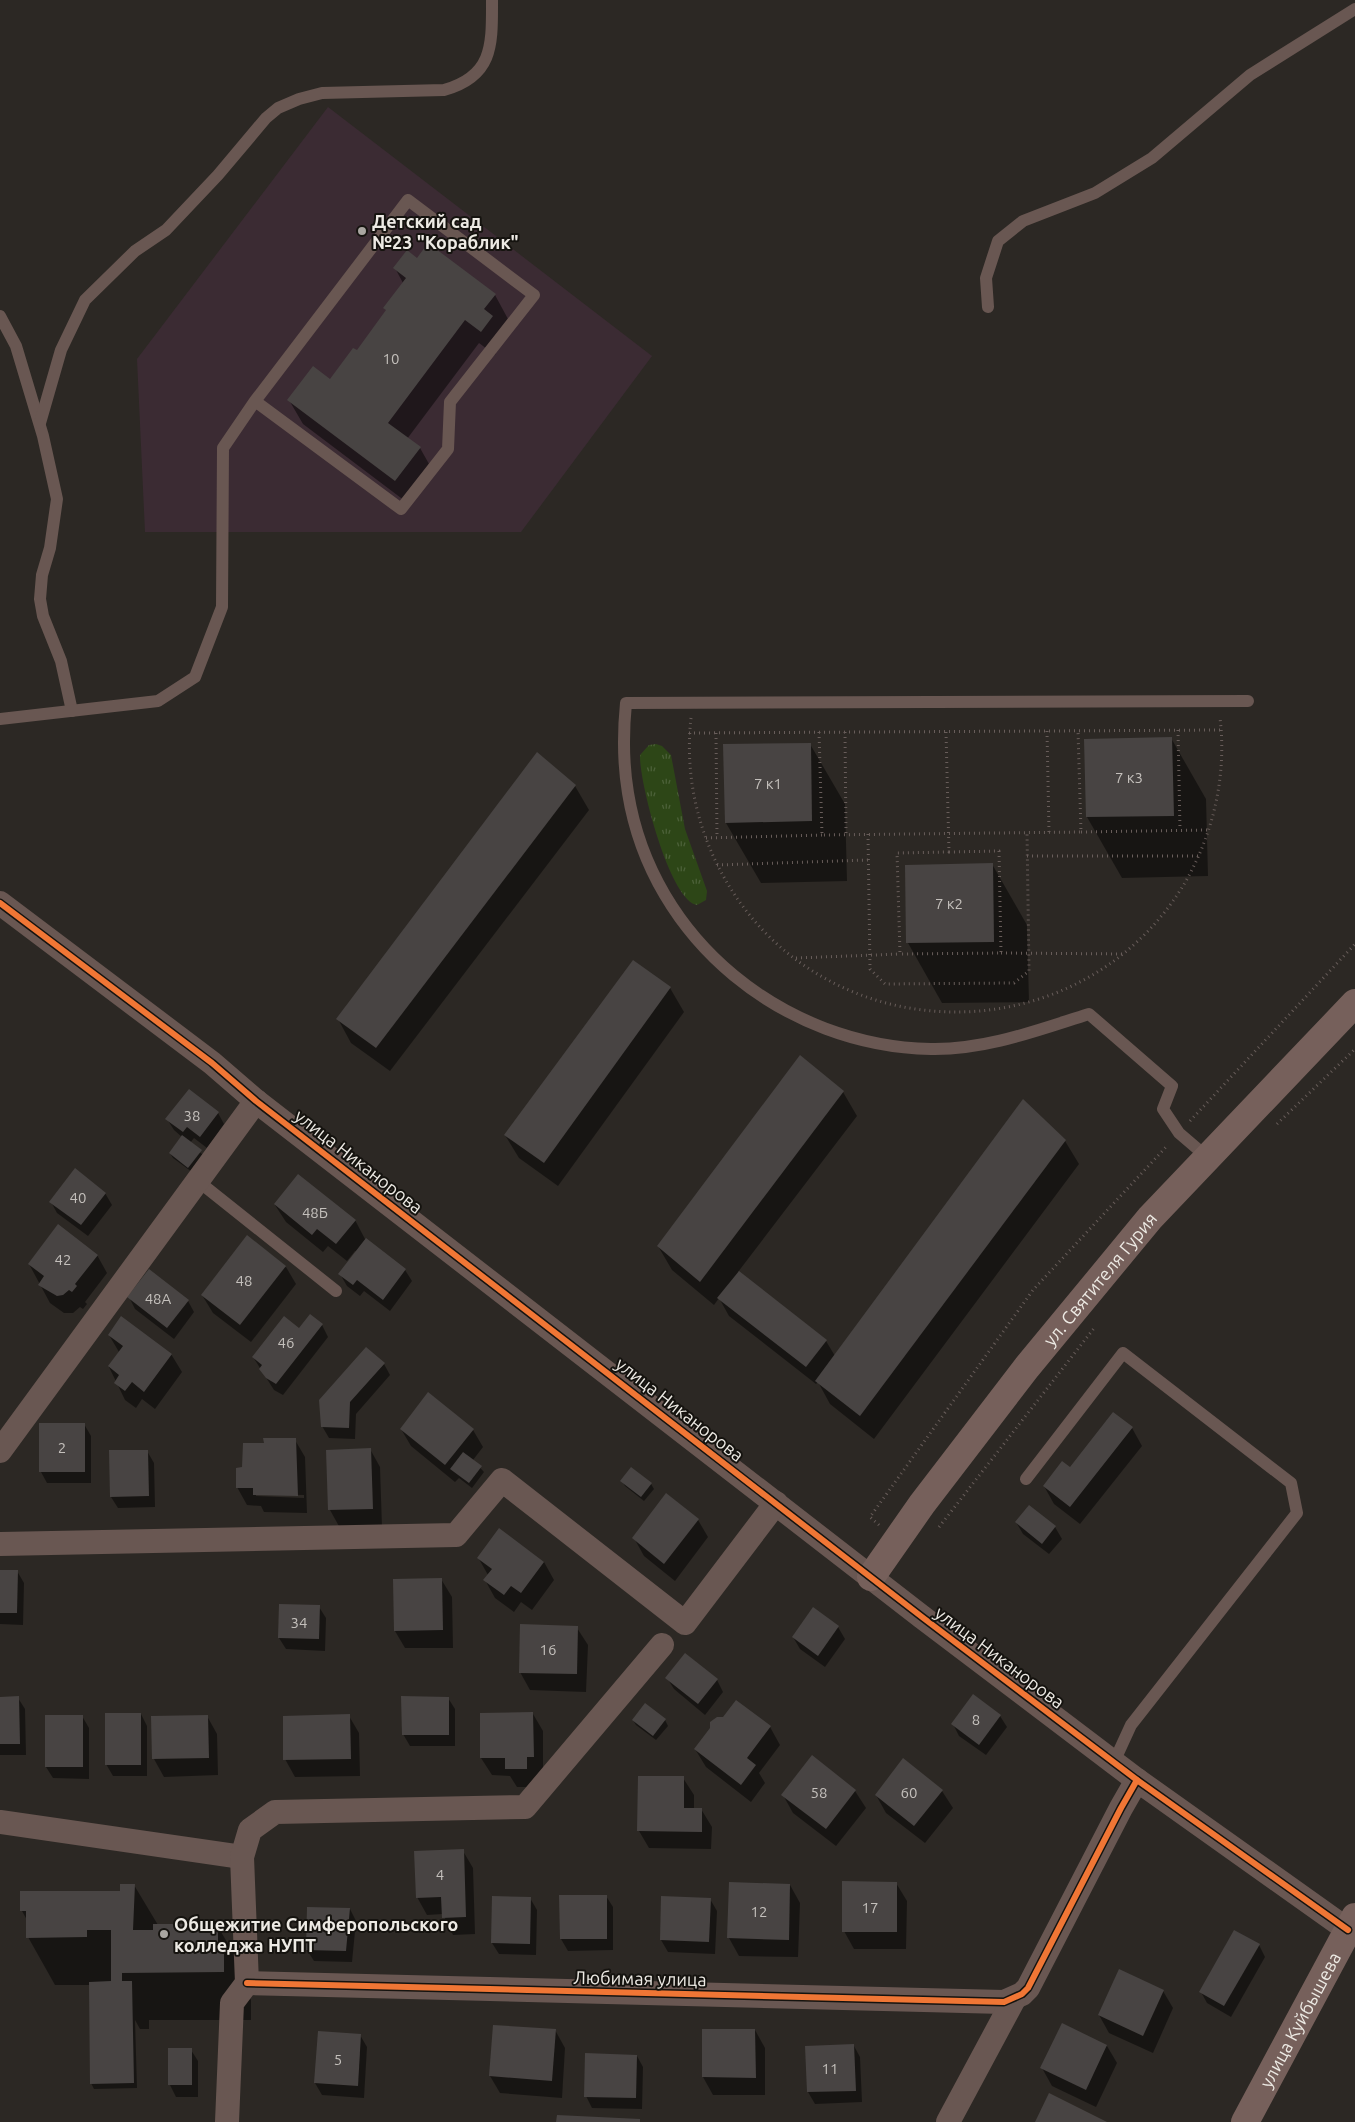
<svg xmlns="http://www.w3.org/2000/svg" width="1355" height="2122" viewBox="0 0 1355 2122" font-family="Ubuntu,sans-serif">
	<defs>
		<pattern id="grass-tufts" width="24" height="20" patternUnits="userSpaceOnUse" patternTransform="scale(1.25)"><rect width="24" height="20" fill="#2d4617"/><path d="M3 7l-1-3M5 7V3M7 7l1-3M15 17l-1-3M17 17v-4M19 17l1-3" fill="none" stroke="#4c6139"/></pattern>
	</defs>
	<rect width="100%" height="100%" fill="#2c2824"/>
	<polygon fill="#3b2b33" points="328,107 652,356 521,532 145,532 137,359"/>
	<path fill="url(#grass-tufts)" d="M656,744L662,746L671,755L685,829L707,891L706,900L697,905C670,901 639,782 640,755L649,745Z"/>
	<g fill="#0007" fill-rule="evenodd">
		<polygon points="417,260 495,295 508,319 495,355 479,343 407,439 420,448 433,471 409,504 303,424 289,400 330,381 357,352 387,312 403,283 395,268"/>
		<polygon points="1171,738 1206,799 1208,876 1122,878 1087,817"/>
		<polygon points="810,744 845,804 847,881 761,883 726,823"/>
		<polygon points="575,786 589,810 390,1071 351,1043 338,1019"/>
		<polygon points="992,864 1027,925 1029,1002 942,1003 908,943"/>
		<polygon points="670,988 684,1012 558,1186 519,1158 505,1135"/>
		<polygon points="843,1092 857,1116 738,1272 826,1341 835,1356 1065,1141 1079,1164 874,1439 830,1404 818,1382 816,1384 729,1316 719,1298 714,1305 672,1270 658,1246"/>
		<polygon points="218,1113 224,1124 207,1148 194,1138 190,1143 204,1156 192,1172 173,1158 170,1153 182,1137 174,1130 167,1119"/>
		<polygon points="105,1193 112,1205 88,1236 57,1213 51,1202"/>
		<polygon points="275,1205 355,1220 365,1239 405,1270 412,1281 390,1311 364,1291 360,1296 347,1286 340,1274 357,1252 355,1251 347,1261 328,1246 323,1252 286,1222"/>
		<polygon points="97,1255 107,1273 85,1302 87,1304 83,1309 80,1307 73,1313 64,1313 50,1303 29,1264"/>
		<polygon points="286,1267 296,1284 251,1342 213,1313 202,1295"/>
		<polygon points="129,1297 188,1301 194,1312 174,1339 135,1309"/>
		<polygon points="322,1325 328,1337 283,1395 274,1390 253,1357 300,1330"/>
		<polygon points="109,1335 171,1354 182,1372 155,1409 142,1399 136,1408 125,1400 109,1367 119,1352"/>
		<polygon points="384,1364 390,1375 356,1414 355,1439 329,1438 322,1426"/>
		<polygon points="84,1424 91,1436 91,1483 47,1483 41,1472"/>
		<polygon points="1132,1428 1142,1446 1080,1524 1054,1504 1044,1486"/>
		<polygon points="401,1429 473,1430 483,1447 473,1460 484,1472 472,1488 459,1478 455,1482 411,1446"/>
		<path d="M295,1440L305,1457L307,1513L264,1512L261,1506L247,1505L237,1487L244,1468L265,1444ZM256,1494L304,1495V1498L256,1496Z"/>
		<polygon points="370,1449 380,1467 382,1527 340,1528 330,1510 327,1451"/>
		<polygon points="147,1451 154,1463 155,1507 118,1508 111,1497"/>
		<polygon points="622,1481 651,1484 654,1489 644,1501 625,1486"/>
		<polygon points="698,1520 708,1537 675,1581 644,1556 634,1538"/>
		<polygon points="1016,1522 1055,1527 1062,1539 1049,1554 1023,1534"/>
		<polygon points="479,1559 544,1562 554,1580 532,1610 521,1602 514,1612 495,1598 485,1580 488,1575"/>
		<polygon points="0,1571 17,1571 24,1583 23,1625 0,1624"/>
		<polygon points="441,1579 452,1597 453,1648 405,1648 395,1631"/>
		<polygon points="319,1607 326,1618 325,1651 286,1649 279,1638"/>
		<polygon points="813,1609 838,1627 845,1639 825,1667 800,1649 793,1637"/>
		<polygon points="577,1628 588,1645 586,1692 530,1690 520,1672"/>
		<polygon points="667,1678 717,1680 723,1692 705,1715 674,1689"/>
		<polygon points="0,1698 18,1698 25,1709 26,1755 0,1755"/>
		<polygon points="448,1698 455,1709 455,1746 410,1746 403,1734"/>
		<polygon points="141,1714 147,1726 147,1776 113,1776 106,1764"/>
		<polygon points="533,1714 543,1731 543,1774 537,1774 537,1787 517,1787 510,1776 492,1775 481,1758"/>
		<polygon points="82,1716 89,1728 89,1779 53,1778 46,1767"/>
		<polygon points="207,1716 217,1734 218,1775 164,1777 154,1759"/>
		<polygon points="349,1716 359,1733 360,1776 295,1777 285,1759"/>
		<polygon points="1000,1716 1007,1727 986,1755 959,1736 953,1724"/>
		<polygon points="633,1720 665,1720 668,1726 656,1740 636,1725"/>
		<polygon points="770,1727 780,1745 759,1773 765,1783 751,1802 706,1767 695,1749"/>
		<polygon points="683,1778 694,1795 694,1809 701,1809 712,1827 711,1849 649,1848 639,1831"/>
		<polygon points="855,1791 866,1808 836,1846 793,1813 783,1795"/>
		<polygon points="942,1791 953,1808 925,1843 886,1813 876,1795"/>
		<polygon points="463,1851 473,1868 475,1934 453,1935 443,1914 427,1915 417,1897"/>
		<polygon points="896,1883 907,1901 906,1949 854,1949 844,1931"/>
		<polygon points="134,1885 158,1925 217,1925 245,1973 245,1989 251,2000 251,2020 149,2020 149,2029 140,2029 135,2020 137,2088 94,2089 91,2083 90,1985 55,1985 28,1937 27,1920 22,1911 121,1892"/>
		<polygon points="790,1885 800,1903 798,1957 739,1956 729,1938"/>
		<polygon points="606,1896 613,1907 613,1950 568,1951 561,1939"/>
		<polygon points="530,1898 537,1910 536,1955 499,1954 492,1943"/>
		<polygon points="663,1898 710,1899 717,1911 715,1954 668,1952 661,1940"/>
		<polygon points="350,1909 356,1921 352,1962 314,1961 307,1950"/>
		<polygon points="1259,1945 1265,1957 1231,2017 1207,2003 1201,1992"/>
		<polygon points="1163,1991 1173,2008 1153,2053 1109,2033 1099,2015"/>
		<polygon points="555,2030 565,2048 562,2098 500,2093 490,2076"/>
		<polygon points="703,2030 755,2030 765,2048 765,2095 713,2095 703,2077"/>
		<polygon points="360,2035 367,2047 364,2098 322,2095 315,2083"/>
		<polygon points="854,2046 860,2057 862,2102 815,2104 808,2092 806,2047"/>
		<polygon points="1107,2046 1117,2063 1096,2107 1052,2086 1042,2068"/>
		<polygon points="191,2050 198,2061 198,2097 176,2097 170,2085"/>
		<polygon points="637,2056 643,2067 642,2109 592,2108 586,2096"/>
	</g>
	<g fill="#484443">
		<polygon points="428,243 496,294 484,309 493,316 481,332 465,320 388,423 421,447 395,481 287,400 313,366 330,379 353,348 357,350 386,310 383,308 406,278 393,268 407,250 417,258"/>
		<polygon points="1172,737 1174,816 1086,817 1084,739"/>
		<polygon points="811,743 812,821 725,823 723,744"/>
		<polygon points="537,752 576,785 376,1048 336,1019"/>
		<polygon points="993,863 994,942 906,943 905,865"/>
		<polygon points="633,960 671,987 544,1163 504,1135"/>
		<polygon points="800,1055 844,1091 700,1282 657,1246"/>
		<polygon points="189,1089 219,1112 200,1137 187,1127 183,1132 165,1119"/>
		<polygon points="1023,1099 1066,1140 860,1416 815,1381"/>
		<polygon points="182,1135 202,1150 188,1168 169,1153"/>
		<polygon points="75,1168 106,1193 81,1225 49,1202"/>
		<polygon points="298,1174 356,1220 336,1244 317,1229 312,1235 274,1204"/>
		<polygon points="58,1224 98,1255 75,1284 77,1286 72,1292 69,1290 63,1295 57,1296 38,1285 44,1276 28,1264"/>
		<polygon points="247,1235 286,1266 240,1325 201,1295"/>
		<polygon points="366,1238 406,1269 383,1300 357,1280 353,1285 338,1274"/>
		<polygon points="149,1269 189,1300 167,1328 127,1297"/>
		<polygon points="739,1271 827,1340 806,1367 717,1298"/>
		<polygon points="310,1314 323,1324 276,1384 266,1378 259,1369 262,1365 252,1357 284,1316 299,1328"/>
		<polygon points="121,1316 172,1354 144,1392 132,1382 125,1391 114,1383 119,1375 108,1366 123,1346 108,1335"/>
		<polygon points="366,1347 385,1363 350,1402 349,1428 321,1427 319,1400"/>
		<polygon points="428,1392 474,1429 445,1465 400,1429"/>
		<polygon points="1113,1412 1133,1427 1070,1507 1043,1486 1062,1461 1070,1467"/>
		<rect x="39" y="1423" width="46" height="49"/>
		<polygon points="263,1438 296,1438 298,1496 253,1495 253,1488 236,1488 236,1468 242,1467 243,1443 264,1443"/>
		<polygon points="371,1448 373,1509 328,1510 326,1450"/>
		<polygon points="109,1450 148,1450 149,1496 110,1497"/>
		<polygon points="463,1452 482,1466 469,1483 450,1469"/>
		<polygon points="631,1467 652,1483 641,1497 620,1481"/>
		<polygon points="666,1493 699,1519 664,1564 632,1538"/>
		<polygon points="1029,1505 1056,1526 1042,1544 1015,1522"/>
		<polygon points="499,1528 544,1562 521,1593 511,1586 504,1595 483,1580 492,1569 477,1558"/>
		<polygon points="0,1570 18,1570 17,1613 0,1613"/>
		<polygon points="442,1578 443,1630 394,1631 393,1579"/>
		<polygon points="279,1604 320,1605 319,1639 278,1638"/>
		<polygon points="813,1607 839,1626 818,1656 792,1637"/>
		<polygon points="520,1624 578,1626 577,1674 519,1673"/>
		<polygon points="685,1653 718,1679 698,1704 665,1678"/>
		<polygon points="973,1694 1001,1715 979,1745 951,1724"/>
		<polygon points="19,1696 20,1744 0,1744 0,1697"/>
		<polygon points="401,1696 449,1697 449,1735 402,1735"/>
		<polygon points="736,1700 771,1726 747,1758 756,1765 741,1785 694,1749 710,1728 710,1722 717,1717 723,1717"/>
		<polygon points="645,1703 666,1719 653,1736 632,1720"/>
		<polygon points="533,1712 534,1757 527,1757 527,1769 505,1769 505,1758 480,1758 480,1713"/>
		<rect x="105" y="1713" width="36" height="52"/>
		<polygon points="350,1714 351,1759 283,1760 283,1716"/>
		<rect x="45" y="1715" width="38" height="52"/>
		<polygon points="208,1715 209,1758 152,1759 151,1716"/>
		<polygon points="812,1755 856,1790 826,1829 781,1795"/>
		<polygon points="903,1758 943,1790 914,1826 875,1795"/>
		<polygon points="638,1776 684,1776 684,1808 702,1808 702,1832 637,1831"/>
		<polygon points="464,1849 466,1917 442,1918 441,1897 416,1898 414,1851"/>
		<polygon points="842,1881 897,1882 897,1932 842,1932"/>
		<polygon points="729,1882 790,1884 789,1940 727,1938"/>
		<polygon points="120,1884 135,1884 133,1930 153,1930 153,1924 218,1924 218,1951 224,1951 224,1972 122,1973 122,1981 132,1981 134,2083 90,2084 89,1982 111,1981 111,1930 87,1930 87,1937 26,1938 26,1911 20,1911 20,1891 120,1891"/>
		<polygon points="559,1895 607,1895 607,1939 560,1939"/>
		<polygon points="492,1896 531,1897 530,1944 491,1943"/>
		<polygon points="661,1896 711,1898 709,1942 660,1940"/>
		<polygon points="307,1907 350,1908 346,1951 306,1950"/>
		<polygon points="1234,1930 1260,1944 1224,2006 1199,1992"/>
		<polygon points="1119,1969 1164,1990 1143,2036 1098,2015"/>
		<polygon points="1062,2023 1107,2045 1086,2090 1040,2068"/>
		<polygon points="493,2025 556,2029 552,2081 489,2076"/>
		<polygon points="702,2029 755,2029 756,2078 702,2077"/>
		<polygon points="318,2031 361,2034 358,2086 314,2083"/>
		<polygon points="854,2044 856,2091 807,2092 805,2046"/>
		<rect x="168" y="2048" width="24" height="37"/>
		<polygon points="585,2053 637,2055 636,2098 584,2097"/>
		<polygon points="1049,2093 1107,2122 1035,2122"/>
		<polygon points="557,2115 640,2119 640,2122 556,2122"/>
	</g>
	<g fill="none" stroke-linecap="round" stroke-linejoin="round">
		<g stroke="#685d5a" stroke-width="3" stroke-dasharray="1 4" stroke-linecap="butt">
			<path d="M691,718C685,771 696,824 720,870C816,1053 1075,1060 1183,886C1213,836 1227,776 1220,718"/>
			<polyline points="1178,730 1180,830"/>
			<polyline points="1047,731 1049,832"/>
			<polyline points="819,732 822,835 1081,832 1078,731"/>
			<polyline points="845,732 846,835"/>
			<polyline points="946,732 949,852 999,851 1001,953 900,954 897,853 949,852"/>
			<polyline points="689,733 1221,730"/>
			<polyline points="716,733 717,837"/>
			<polyline points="1081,832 1208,830"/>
			<polyline points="868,834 870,969 885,984 1014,983 1029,971 1027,832"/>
			<polyline points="706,838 822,835"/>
			<polyline points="1027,856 1198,856"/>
			<polyline points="717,865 868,860"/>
			<polyline points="1001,953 1123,954"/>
			<polyline points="796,958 900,954"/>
			<polyline points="1190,1121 1355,944"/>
			<polyline points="1277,1124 1355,1049"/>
			<polyline points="879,1525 870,1517 1033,1290 1167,1146"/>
			<polyline points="939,1527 1095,1327"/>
		</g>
		<g stroke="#695752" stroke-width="12">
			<polyline points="988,307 986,278 998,241 1023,221 1095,193 1152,158 1250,75 1355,9"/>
			<polyline points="0,316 16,346 43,436 57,499 50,548 42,575 40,599 43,616 61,661 72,711"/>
			<path d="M40,423L61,350L85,300L135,251L166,230L218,175L266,118L278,108L299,99L322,93L444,90C494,76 492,44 492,0"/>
			<polyline points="0,719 158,701 195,677 222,607 223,448 255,401 401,509 448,449 450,402 534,295 408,200 255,401"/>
			<path d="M1207,1157L1179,1133L1163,1109L1172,1086L1089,1014C1038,1030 986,1050 931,1049C785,1046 652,941 628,793C623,763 623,733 626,703L1248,701"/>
			<polyline points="198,1181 336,1291"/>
			<polyline points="1026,1479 1123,1353 1291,1483 1297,1513 1131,1725 1114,1762"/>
		</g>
		<g stroke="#695752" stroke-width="24">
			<polyline points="0,903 212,1063 256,1101 922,1617 1137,1780 1348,1930"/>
			<polyline points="0,1451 256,1101"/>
			<polyline points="0,1544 456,1535 502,1480 685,1623 776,1503"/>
			<polyline points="0,1822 242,1857"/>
			<polyline points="247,1983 1004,2002 1022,1994 1028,1988 1121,1808 1137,1780"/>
			<polyline points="227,2122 232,2003 247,1983 242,1857 250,1830 275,1812 525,1807 662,1645"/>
			<polyline points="948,2122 1014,1999"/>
		</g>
		<g stroke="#76605b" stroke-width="28">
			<path id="s1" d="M871,1577L922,1504L1027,1367L1150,1218L1355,1003"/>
			<path id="s2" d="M1245,2122L1355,1917"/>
		</g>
		<defs>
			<g id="cycleway">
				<polyline points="0,903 212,1063 256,1101 922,1617 1137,1780 1348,1930"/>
				<polyline points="247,1983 1004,2002 1022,1994 1028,1988 1121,1808 1137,1780"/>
			</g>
		</defs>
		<use href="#cycleway" stroke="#15130f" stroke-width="9"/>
		<use href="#cycleway" stroke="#f07635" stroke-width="6"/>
	</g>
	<g fill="#a9a6a1" stroke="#15130f" stroke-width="2">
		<circle cx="362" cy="231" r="5"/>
		<circle cx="164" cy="1934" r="5"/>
	</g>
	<g text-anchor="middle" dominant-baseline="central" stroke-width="4" stroke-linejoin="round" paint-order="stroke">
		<g font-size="15" fill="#c4c0bc">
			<text x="391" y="358">10</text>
			<text x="1129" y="777">7 к3</text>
			<text x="768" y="783">7 к1</text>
			<text x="949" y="903">7 к2</text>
			<text x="192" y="1115">38</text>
			<text x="78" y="1197">40</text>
			<text x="315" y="1212">48Б</text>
			<text x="63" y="1259">42</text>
			<text x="244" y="1280">48</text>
			<text x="158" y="1298">48А</text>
			<text x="286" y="1342">46</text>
			<text x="62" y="1447">2</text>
			<text x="299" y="1622">34</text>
			<text x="548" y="1649">16</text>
			<text x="976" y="1719">8</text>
			<text x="819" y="1792">58</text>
			<text x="909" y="1792">60</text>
			<text x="440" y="1874">4</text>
			<text x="870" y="1907">17</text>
			<text x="759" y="1911">12</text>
			<text x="338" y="2059">5</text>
			<text x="830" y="2068">11</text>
		</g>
		<g font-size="18" font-weight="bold" fill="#edeae4" stroke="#15130f" text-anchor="start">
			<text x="372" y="221">Детский сад<tspan x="372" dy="21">№23 "Кораблик"</tspan></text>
			<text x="174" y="1924">Общежитие Симферопольского<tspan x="174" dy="21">колледжа НУПТ</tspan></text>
		</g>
		<g font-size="18" fill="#edeae4" stroke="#15130f">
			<text transform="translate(359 1161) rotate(38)">улица Никанорова</text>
			<text stroke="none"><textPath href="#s1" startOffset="376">ул. Святителя Гурия</textPath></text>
			<text transform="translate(680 1409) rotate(38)">улица Никанорова</text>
			<text transform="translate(1000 1657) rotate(37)">улица Никанорова</text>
			<text transform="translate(640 1978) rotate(1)">Любимая улица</text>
			<text stroke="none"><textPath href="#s2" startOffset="116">улица Куйбышева</textPath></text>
		</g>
	</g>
</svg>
